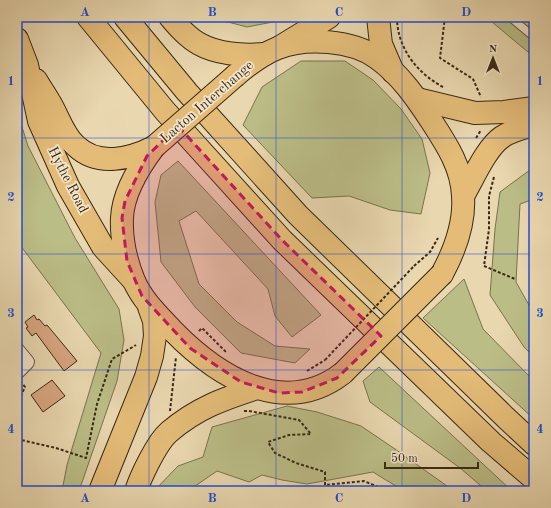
<svg xmlns="http://www.w3.org/2000/svg" width="551" height="508" viewBox="0 0 551 508" font-family="'Old Standard TT',serif">
	<rect width="100%" height="100%" fill="#e9d7af"/>
	<filter id="stains"><feTurbulence type="fractalNoise" baseFrequency=".005" numOctaves="4"/><feColorMatrix values="0 0 0 0 .2 0 0 0 0 .09 0 0 0 0 .02 0 0 0 .5 -.17"/></filter>
	<radialGradient id="worn" r=".72"><stop offset=".6" stop-color="#630" stop-opacity="0"/><stop offset="1" stop-color="#630" stop-opacity=".3"/></radialGradient>
	<g fill="#bbbd87" stroke="#7a724e">
		<polygon points="209,17 291,17 283,20 247,27"/>
		<polygon points="486,17 534,17 534,57"/>
		<polygon points="301,61 345,61 373,80 401,109 422,139 430,173 421,214 390,210 349,196 312,198 243,125 262,87"/>
		<polygon points="17,111 28,146 75,238 119,309 124,340 117,381 79,491 62,491 67,465 101,353 17,241"/>
		<polygon points="178,161 321,315 292,337 275,316 268,289 196,211 179,221 199,284 237,322 275,346 310,349 295,363 241,353 195,307 161,262 155,202 161,175"/>
		<polygon points="534,167 534,199 520,204 516,282 534,314 534,357 524,347 490,295 495,229 500,192"/>
		<polygon points="464,279 483,329 534,381 534,419 423,318"/>
		<polygon points="379,367 512,491 487,491 460,468 370,402 363,381"/>
		<polygon points="287,406 317,412 361,426 395,449 454,491 404,491 373,472 307,484 282,480 262,475 249,482 217,471 188,491 154,491 178,466 203,457 212,427"/>
	</g>
	<g fill="#d7a580" stroke="#3a2814">
		<polygon points="34,315 37,320 39,319 45,326 47,325 77,361 64,371 36,333 32,336 26,328 28,327 25,322"/>
		<polygon points="52,380 65,396 43,412 31,395"/>
	</g>
	<g fill="none" stroke-linecap="round" stroke-linejoin="round">
		<defs>
			<polyline id="lane" points="510,17 534,37"/>
			<polyline id="street" points="17,350 27,362 17,372"/>
			<g id="primary">
				<polyline points="378,17 381,44 393,72"/>
				<polyline points="17,39 27,65 39,121 68,186 103,247 134,281"/>
				<polyline points="280,47 329,17"/>
				<path d="M36,80C40,87 45,94 49,101C58,115 63,135 76,146C98,167 130,159 154,147"/>
				<polyline points="417,99 475,113 504,112 534,108"/>
				<path d="M463,196C473,179 486,148 502,137C512,130 523,128 534,125"/>
			</g>
			<g id="highway">
				<polyline points="88,17 165,111 282,240 491,442 534,479"/>
				<polyline points="125,17 187,92 298,215 505,417 534,444"/>
				<path d="M170,17C175,23 181,30 187,35C207,54 239,56 265,54"/>
				<path d="M235,76C248,65 262,54 278,48C306,37 352,40 377,58C400,74 417,99 432,122C447,145 462,168 463,196C465,223 455,250 442,274"/>
				<path d="M154,147C139,167 123,193 122,218C121,240 126,261 134,281C143,301 158,315 173,331C217,376 284,419 343,373"/>
				<polyline points="100,491 146,377 152,356 155,336 154,321 149,307"/>
				<path d="M136,491C141,476 157,442 169,432C197,408 223,399 257,388"/>
			</g>
		</defs>
		<use href="#lane" stroke="#66543b" stroke-width="9"/>
		<use href="#street" stroke="#66543b" stroke-width="16"/>
		<use href="#primary" stroke="#3a2814" stroke-width="24"/>
		<use href="#highway" stroke="#3a2814" stroke-width="24"/>
		<g stroke="#3a2814" stroke-width="2" stroke-dasharray="3 2" stroke-linecap="butt">
			<path d="M397,17C397,48 417,73 443,87"/>
			<polyline points="445,17 440,58 473,79 481,97"/>
			<polyline points="476,138 481,130"/>
			<polyline points="494,177 489,196 489,229 484,266 515,279"/>
			<polyline points="414,266 430,252 438,238"/>
			<polyline points="199,331 202,328 227,353"/>
			<polyline points="307,371 325,360"/>
			<polyline points="170,411 176,357"/>
			<polyline points="244,411 249,411 299,420 311,434 289,435 268,442 275,453 296,463 325,472 325,485 364,481 388,491"/>
			<polyline points="17,416 20,398 25,387 22,383"/>
			<polyline points="17,439 56,448 86,458 97,404 112,359 136,345"/>
		</g>
		<use href="#lane" stroke="#f1e5cb" stroke-width="7"/>
		<use href="#street" stroke="#f1e5cb" stroke-width="14"/>
		<use href="#primary" stroke="#e4bc78" stroke-width="22"/>
		<use href="#highway" stroke="#e4bc78" stroke-width="22"/>
		<defs>
			<g id="highway-bridge">
				<polyline points="154,147 235,76"/>
				<polyline points="343,373 442,274"/>
			</g>
		</defs>
		<use href="#highway-bridge" stroke="#3a2814" stroke-width="24" stroke-linecap="butt"/>
		<polyline stroke="#3a2814" stroke-width="2" stroke-dasharray="3 2" stroke-linecap="butt" points="325,360 414,266"/>
		<use href="#highway-bridge" stroke="#e4bc78" stroke-width="22"/>
	</g>
	<path fill="#c2185b" fill-opacity="0.2" stroke="#c2185b" stroke-width="3" stroke-dasharray="8 5" stroke-linejoin="round" d="M178,126L282,240L381,336L337,378L302,392L279,393L241,382L190,348L142,296L127,261L122,218L125,201L147,156Z"/>
	<path fill="none" stroke="#1d4ed8" stroke-width="1" stroke-opacity="0.55" d="M149,17V491M276,17V491M402,17V491M17,138H534M17,254H534M17,370H534"/>
	<g text-anchor="middle" dominant-baseline="central" stroke-width="3.5" stroke-linejoin="round" paint-order="stroke">
		<g font-size="14" fill="#3a2814" stroke="#f1e5cb">
			<text transform="translate(207 102) rotate(-41)">Lacton Interchange</text>
			<text transform="translate(68 180) rotate(63)">Hythe Road</text>
		</g>
	</g>
	<rect width="551" height="508" fill="none" stroke="#e9d7af" stroke-width="44"/>
	<g transform="translate(493 58)" stroke="#f1e5cb" stroke-width="3" paint-order="stroke">
	<path d="M0-3L7 15L0 10L-7 15Z" fill="#3a2814"/>
	<text y="-6" font-size="11" font-weight="bold" text-anchor="middle" fill="#3a2814">N</text>
	</g>
	<path d="M385 462v6h93v-6" fill="none" stroke="#3a2814" stroke-width="2"/>
	<text x="391" y="462" font-size="12" fill="#3a2814" stroke="#f1e5cb" stroke-width="3" paint-order="stroke">50 m</text>
	<rect x="22" y="22" width="507" height="464" fill="none" stroke="#1d4ed8" stroke-width="1.5"/>
	<g font-size="13" text-anchor="middle" font-weight="bold" fill="#1d4ed8">
		<text x="85" y="16">A</text>
		<text x="212" y="16">B</text>
		<text x="339" y="16">C</text>
		<text x="466" y="16">D</text>
		<text x="11" y="85">1</text>
		<text x="540" y="85">1</text>
		<text x="11" y="201">2</text>
		<text x="540" y="201">2</text>
		<text x="11" y="317">3</text>
		<text x="540" y="317">3</text>
		<text x="11" y="433">4</text>
		<text x="540" y="433">4</text>
		<text x="85" y="502">A</text>
		<text x="212" y="502">B</text>
		<text x="339" y="502">C</text>
		<text x="466" y="502">D</text>
	</g>
	<rect width="100%" height="100%" filter="url(#stains)"/>
	<rect width="100%" height="100%" fill="url(#worn)"/>
</svg>
